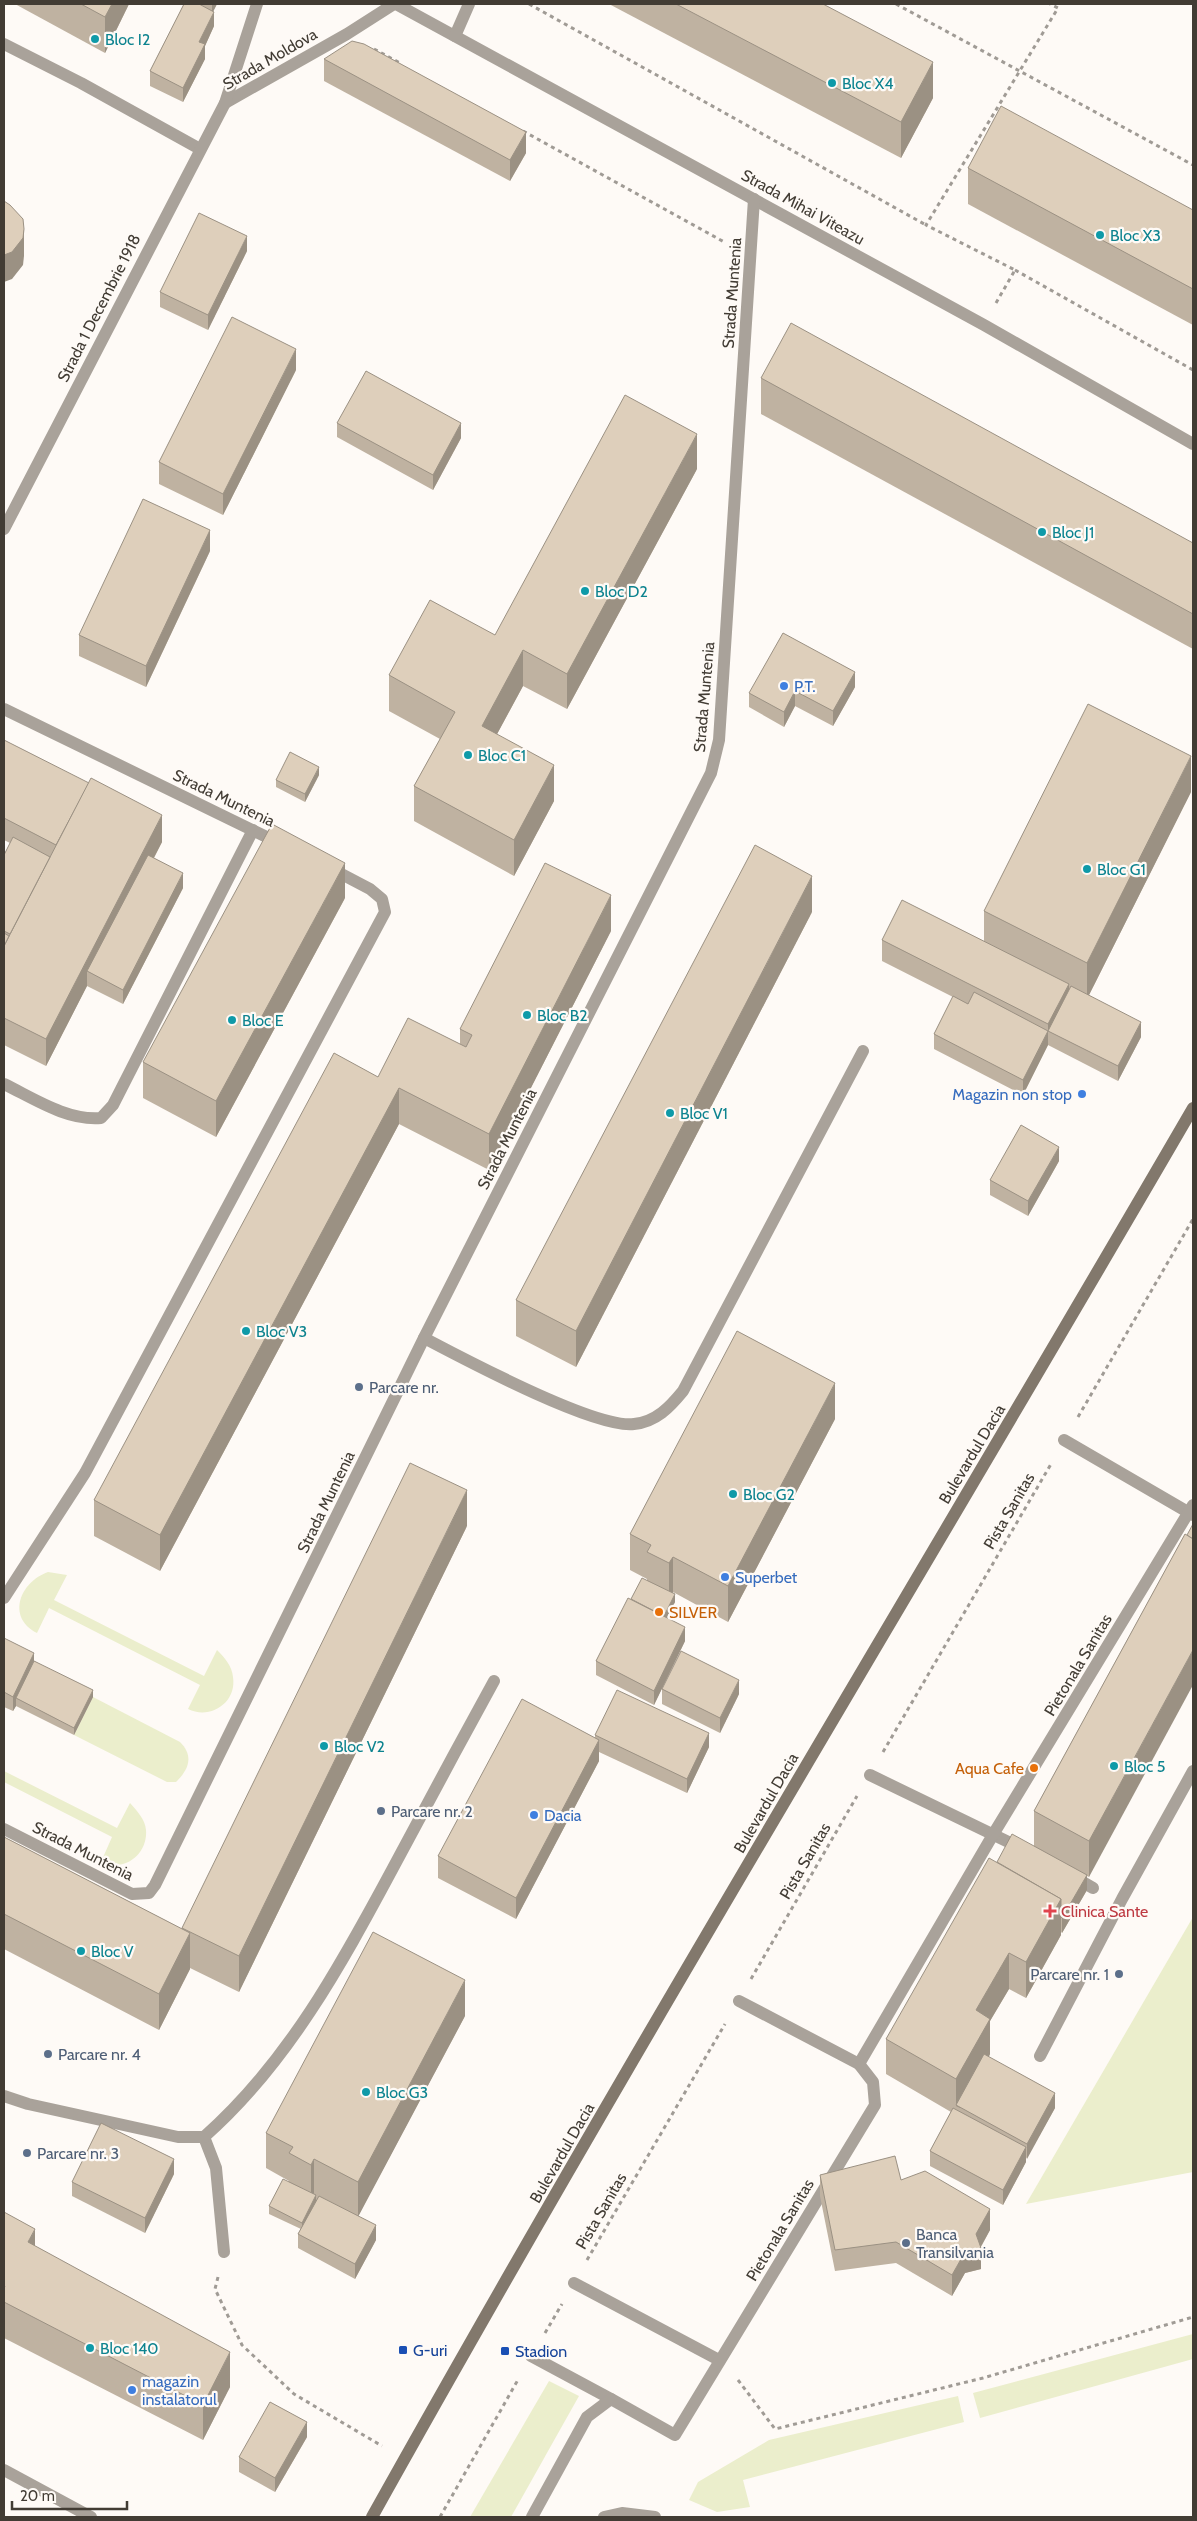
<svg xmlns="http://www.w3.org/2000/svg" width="1197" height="2521" viewBox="0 0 1197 2521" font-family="Cabin,sans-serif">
	<rect width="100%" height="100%" fill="#fefaf6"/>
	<g fill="#ebeecc">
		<path d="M48,1572L67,1575L54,1600L204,1676L217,1650C225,1658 232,1666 233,1677C237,1703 210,1720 188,1709L200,1685L49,1608L37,1633C6,1617 20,1582 48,1572Z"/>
		<path d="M93,1697L180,1742C194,1756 189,1769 176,1782H167L74,1735Z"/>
		<path d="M4,1771L117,1828L130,1803C137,1811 145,1819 146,1830C148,1855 123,1873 101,1862L112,1837L4,1782Z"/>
		<polygon points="1193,1917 1193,2172 1026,2204"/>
		<polygon points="1193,2334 1193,2359 980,2418 973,2393"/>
		<polygon points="549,2381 579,2396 511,2517 470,2517"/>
		<polygon points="958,2396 964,2422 743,2480 750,2507 717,2512 689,2500 698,2482 769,2440"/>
	</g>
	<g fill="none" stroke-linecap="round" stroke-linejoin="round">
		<g stroke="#a09b95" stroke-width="3" stroke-dasharray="4 4" stroke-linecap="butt">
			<polyline points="529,4 926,225"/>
			<polyline points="896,4 1193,165"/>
			<polyline points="374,49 400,63"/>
			<polyline points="523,131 726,243"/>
			<polyline points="1015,270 1193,370"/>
			<polyline points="996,303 1015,270 926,225 1058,8 1050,4"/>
			<polyline points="1078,1417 1193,1219"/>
			<polyline points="883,1752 1051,1464"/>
			<polyline points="751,1979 857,1796"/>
			<polyline points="587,2260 725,2024"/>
			<polyline points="218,2277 215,2289 242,2345 294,2394 382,2446"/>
			<polyline points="545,2333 562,2304"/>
			<polyline points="738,2380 775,2429 983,2378 1193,2317"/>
			<polyline points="440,2517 519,2378"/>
		</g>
		<g stroke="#a9a29a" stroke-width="12">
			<polyline points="4,44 81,83 200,149"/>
			<path d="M4,1084C33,1098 67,1121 101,1118L113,1105L253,830"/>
			<path d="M424,1338C464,1359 595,1429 634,1424C656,1422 670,1407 683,1391L863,1051"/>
			<polyline points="204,2137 216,2168 224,2252"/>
		</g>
		<g stroke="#a9a29a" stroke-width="12">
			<polyline points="1064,1440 1193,1515"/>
			<polyline points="870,1775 1023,1849"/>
			<polyline points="1074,1877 1093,1888"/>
			<polyline points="859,2064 994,1833 1193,1505"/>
			<polyline points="574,2283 719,2360"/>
			<polyline points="531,2356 611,2399"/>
			<polyline points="532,2517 587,2417 611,2399 675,2435 875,2105 873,2082 859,2064 739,2001"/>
		</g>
		<g stroke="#a9a29a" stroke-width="12">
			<polyline points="396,4 984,325 1193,444"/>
			<polyline points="455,36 469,4"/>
			<polyline points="225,103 347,34 394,4"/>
			<polyline points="4,529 225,103 257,4"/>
			<polyline points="4,709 281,844"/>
			<polyline points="4,1598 85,1473 385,912 382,899 370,889 330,868"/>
			<polyline points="4,1829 132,1894 149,1893 155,1885 424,1338 711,773 719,740 754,199"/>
			<polyline points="1040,2056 1122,1899 1193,1771"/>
			<path d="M4,2096L28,2104L178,2137H204C287,2064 341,1965 393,1868C426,1806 460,1743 494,1681"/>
			<polyline points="604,2517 622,2513 655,2517"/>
		</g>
		<polyline stroke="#a9a29a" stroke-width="12" points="4,2470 91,2517"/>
		<path stroke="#82786c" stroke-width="12" d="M372,2517C637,2042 920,1578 1193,1108"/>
	</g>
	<g fill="#bfb2a1">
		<polygon points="15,4 129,4 105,53"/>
		<polygon points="184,4 217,4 213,11 214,26 205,46 205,59 183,102 150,86 150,71"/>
		<polygon points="609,4 823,4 933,98 901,158"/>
		<polygon points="324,59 526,153 510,181 324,81"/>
		<polygon points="968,168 1193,210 1193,325 968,204"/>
		<polygon points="247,251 208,330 160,307 160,292"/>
		<polygon points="296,370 223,515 159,484 159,462"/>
		<polygon points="761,378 1193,543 1193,649 761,414"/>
		<polygon points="337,423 461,438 433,490 337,437"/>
		<polygon points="697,469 567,709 523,686 497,734 554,801 514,876 414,821 414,786 440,739 389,711 389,675 495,635"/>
		<polygon points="210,551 146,687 79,656 79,635"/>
		<polygon points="855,687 833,726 795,706 784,727 749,707 749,693"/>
		<polygon points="4,740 162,842 154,858 183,888 123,1004 87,986 46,1066 4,1045 4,855 10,843 4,840"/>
		<polygon points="319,775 305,802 276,787 276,780"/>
		<polygon points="1191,792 1089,995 1141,1037 1118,1081 1048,1045 1023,1095 934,1049 934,1034 953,997 882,961 882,940 984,941 984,911"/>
		<polygon points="345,898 216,1137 143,1098 143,1062"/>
		<polygon points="812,912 576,1367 516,1336 516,1300"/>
		<polygon points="611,931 489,1170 399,1124 160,1571 94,1536 94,1500 378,1077 460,1044 460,1029"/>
		<polygon points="1059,1161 1028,1216 990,1195 990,1180"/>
		<polygon points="835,1419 728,1622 673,1592 675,1602 667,1617 685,1641 654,1705 596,1675 596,1661 631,1599 647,1580 647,1579 630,1570 630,1534"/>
		<polygon points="467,1526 239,1992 190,1968 190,1969 159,2030 4,1949 4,1837 182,1929 182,1928"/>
		<polygon points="1185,1534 1089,1877 1087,1876 1087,1890 1062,1933 1061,1932 1061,1935 1026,1998 1009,1989 990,2021 990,2054 989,2057 1055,2108 1026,2159 1026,2162 1003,2205 930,2166 930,2151 951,2112 886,2074 886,2039 997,1862 1034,1846 1034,1811"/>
		<polygon points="4,1638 34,1661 93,1697 74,1735 16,1706 13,1711 4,1707"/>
		<polygon points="662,1689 739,1694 720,1733 662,1704"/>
		<polygon points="595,1735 709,1747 687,1793 599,1752 599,1761 516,1919 438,1878 438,1856 595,1738"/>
		<polygon points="465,2016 358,2216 376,2240 355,2279 298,2248 298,2234 301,2229 269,2214 269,2206 289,2181 266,2168 266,2133"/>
		<polygon points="174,2174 145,2233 72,2196 72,2182"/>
		<polygon points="820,2175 901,2180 990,2230 981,2247 981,2269 965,2273 952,2296 896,2263 835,2271 820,2196"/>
		<polygon points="4,2212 35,2247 230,2387 203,2440 4,2338"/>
		<polygon points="307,2437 275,2492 239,2472 239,2457"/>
	</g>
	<g fill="#9b9183">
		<polygon points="112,4 129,4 105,53 105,17"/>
		<polygon points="212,4 217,4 212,14"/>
		<polygon points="214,12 214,26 205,46 205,59 183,102 183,88 199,42"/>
		<polygon points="933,62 933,98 901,158 901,122"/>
		<polygon points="526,132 526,153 510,181 510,160"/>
		<polygon points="24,229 24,256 23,265 12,279 4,282 4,255"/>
		<polygon points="247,236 247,251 208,330 208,315"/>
		<polygon points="296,349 296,370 223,515 223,494"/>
		<polygon points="461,423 461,438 433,490 433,475"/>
		<polygon points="697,434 697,469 567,709 567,674"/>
		<polygon points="210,530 210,551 146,687 146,666"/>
		<polygon points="523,650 523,686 482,762 482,726"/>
		<polygon points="855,672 855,687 833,726 833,711"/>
		<polygon points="795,691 795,706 784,727 784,712"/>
		<polygon points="1191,756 1191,792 1087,999 1087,963"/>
		<polygon points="554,765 554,801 514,876 514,840"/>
		<polygon points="319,767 319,775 305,802 305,794"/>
		<polygon points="162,815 162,842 93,974 87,971 87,986 46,1066 46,1039"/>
		<polygon points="345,863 345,898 216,1137 216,1101"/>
		<polygon points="183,873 183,888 123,1004 123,990"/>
		<polygon points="812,876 812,912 576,1367 576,1331"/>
		<polygon points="611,895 611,931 489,1170 489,1134"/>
		<polygon points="1069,984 1069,1005 1048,1031 1048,1024"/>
		<polygon points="1141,1022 1141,1037 1118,1081 1118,1066"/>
		<polygon points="1048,1031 1048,1045 1023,1095 1023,1080"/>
		<polygon points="399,1088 399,1124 160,1571 160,1535"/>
		<polygon points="1059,1147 1059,1161 1028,1216 1028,1201"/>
		<polygon points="835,1383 835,1419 728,1622 728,1586"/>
		<polygon points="467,1490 467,1526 239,1992 239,1956"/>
		<polygon points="673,1557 673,1592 669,1599 669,1563"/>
		<polygon points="675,1594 675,1602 661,1629 661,1622"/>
		<polygon points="685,1627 685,1641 654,1705 654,1691"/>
		<polygon points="1193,1650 1193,1685 1089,1877 1089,1841"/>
		<polygon points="34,1653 34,1668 16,1698 16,1706 13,1711 13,1697"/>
		<polygon points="739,1680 739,1694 720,1733 720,1718"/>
		<polygon points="93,1690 93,1697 74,1735 74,1728"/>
		<polygon points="709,1733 709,1747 687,1793 687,1779"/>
		<polygon points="599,1740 599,1761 516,1919 516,1898"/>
		<polygon points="1087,1875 1087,1890 1062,1933 1062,1918"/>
		<polygon points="1061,1899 1061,1935 1026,1998 1026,1962"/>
		<polygon points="190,1933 190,1969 159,2030 159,1994"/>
		<polygon points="1009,1953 1009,1989 990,2021 990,2054 960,2108 956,2106 956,2079 976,2010"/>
		<polygon points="465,1980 465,2016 358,2217 358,2182"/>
		<polygon points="1055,2093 1055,2108 1027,2159 1027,2144"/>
		<polygon points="1026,2147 1026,2162 1003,2205 1003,2190"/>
		<polygon points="174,2159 174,2174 145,2233 145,2218"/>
		<polygon points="314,2159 314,2195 311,2200 311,2165"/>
		<polygon points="316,2195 316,2203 302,2230 302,2223"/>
		<polygon points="990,2209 990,2230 980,2248 981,2248 981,2269 965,2273 952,2296 952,2275"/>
		<polygon points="376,2225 376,2240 355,2279 355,2264"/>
		<polygon points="35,2229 35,2265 28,2242"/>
		<polygon points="230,2352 230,2387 203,2440 203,2405"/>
		<polygon points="307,2422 307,2437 275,2492 275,2478"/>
	</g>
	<g fill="#decfbb" stroke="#9b9183">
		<polygon points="81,4 112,4 105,17"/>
		<polygon points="184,4 199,4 214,12 199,42 205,44 183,88 150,71"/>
		<polygon points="676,4 823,4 933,62 901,122"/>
		<polygon points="352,41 364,44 526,132 510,160 324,59"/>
		<polygon points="1001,106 1193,210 1193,289 968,168"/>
		<polygon points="4,201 10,205 23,219 24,229 23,238 12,252 4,255"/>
		<polygon points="199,213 247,236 208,315 160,292"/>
		<polygon points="232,317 296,349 223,494 159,462"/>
		<polygon points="791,323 1193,543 1193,614 761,378"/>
		<polygon points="366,371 461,423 433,475 337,423"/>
		<polygon points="625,395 697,434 567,674 523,650 482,726 554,765 514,840 414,786 455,712 389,675 430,600 495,635"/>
		<polygon points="143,499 210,530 146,666 79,635"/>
		<polygon points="783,633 855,672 833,711 795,691 784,712 749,693"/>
		<polygon points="1088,704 1191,756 1087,963 984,911"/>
		<polygon points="4,740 89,783 56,845 4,818"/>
		<polygon points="290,752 319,767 305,794 276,780"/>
		<polygon points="91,778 162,815 46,1039 4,1018 4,946"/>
		<polygon points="272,824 345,863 216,1101 143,1062"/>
		<polygon points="13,837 50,857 10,934 4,931 4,855"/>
		<polygon points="755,845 812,876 576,1331 516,1300"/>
		<polygon points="148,855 183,873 123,990 87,971"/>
		<polygon points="545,863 611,895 489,1134 399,1088 160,1535 94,1500 334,1053 378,1077 408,1018 466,1047 472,1035 460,1029"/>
		<polygon points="902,900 1069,984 1048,1024 882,940"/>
		<polygon points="4,933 9,936 4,946"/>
		<polygon points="1071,986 1141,1022 1118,1066 1048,1031"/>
		<polygon points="974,992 1048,1031 1023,1080 934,1034 953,996 968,1004"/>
		<polygon points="1021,1125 1059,1147 1028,1201 990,1180"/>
		<polygon points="737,1331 835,1383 728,1586 673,1557 669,1563 647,1552 651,1545 630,1534"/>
		<polygon points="410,1463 467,1490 239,1956 182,1928"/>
		<polygon points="1193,1524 1193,1539 1187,1535"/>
		<polygon points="1185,1534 1193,1539 1193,1650 1089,1841 1034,1811"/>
		<polygon points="642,1578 675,1594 664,1616 631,1599"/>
		<polygon points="628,1598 685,1627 654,1691 596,1661"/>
		<polygon points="4,1638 34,1653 13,1697 4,1692"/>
		<polygon points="681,1651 739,1680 720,1718 662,1689"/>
		<polygon points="34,1661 93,1690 74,1728 16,1698"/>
		<polygon points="617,1690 709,1733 687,1779 595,1735"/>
		<polygon points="522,1699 599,1740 516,1898 438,1856"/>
		<polygon points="1012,1834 1087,1875 1062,1918 1061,1917 1061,1899 997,1862"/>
		<polygon points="4,1837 190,1933 159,1994 4,1914"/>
		<polygon points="989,1858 1061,1899 1026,1962 1009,1953 976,2010 990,2019 956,2079 886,2039"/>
		<polygon points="373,1932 465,1980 358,2182 314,2159 311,2165 289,2153 293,2147 266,2133"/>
		<polygon points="984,2054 1055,2093 1027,2144 956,2105"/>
		<polygon points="953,2108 1026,2147 1003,2190 930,2151"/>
		<polygon points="101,2123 174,2159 145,2218 72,2182"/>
		<polygon points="895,2156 901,2180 925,2171 990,2209 976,2234 981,2248 965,2252 952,2275 896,2242 835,2250 820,2175"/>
		<polygon points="283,2179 316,2195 302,2223 269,2206"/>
		<polygon points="319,2196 376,2225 355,2264 298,2234"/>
		<polygon points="4,2212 35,2229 28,2242 230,2352 203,2405 4,2302 4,2288 5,2286 4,2285"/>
		<polygon points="270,2402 307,2422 275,2478 239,2457"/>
	</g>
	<g fill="#0f9aa8" stroke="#fefaf6" stroke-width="2">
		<circle cx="95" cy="39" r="5"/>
		<circle cx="832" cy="83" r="5"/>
		<circle cx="1100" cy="235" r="5"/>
		<circle cx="1042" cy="532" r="5"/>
		<circle cx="585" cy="591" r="5"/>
		<circle cx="468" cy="755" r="5"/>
		<circle cx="1087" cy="869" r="5"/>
		<circle cx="527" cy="1015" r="5"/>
		<circle cx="232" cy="1020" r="5"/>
		<circle cx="670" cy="1113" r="5"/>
		<circle cx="246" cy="1331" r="5"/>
		<circle cx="733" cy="1494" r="5"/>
		<circle cx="324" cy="1746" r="5"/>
		<circle cx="1114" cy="1766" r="5"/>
		<circle cx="81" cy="1951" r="5"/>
		<circle cx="366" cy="2092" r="5"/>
		<circle cx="90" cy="2348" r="5"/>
	</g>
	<g fill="#3f7fe0" stroke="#fefaf6" stroke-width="2">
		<circle cx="784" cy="686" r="5"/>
		<circle cx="1082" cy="1094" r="5"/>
		<circle cx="725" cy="1577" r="5"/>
		<circle cx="534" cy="1815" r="5"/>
		<circle cx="132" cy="2390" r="5"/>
	</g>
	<g fill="#5c6f8a" stroke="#fefaf6" stroke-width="2">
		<circle cx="359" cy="1387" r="5"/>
		<circle cx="381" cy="1811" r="5"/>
		<circle cx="1119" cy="1974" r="5"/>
		<circle cx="48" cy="2054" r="5"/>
		<circle cx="27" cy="2153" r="5"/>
		<circle cx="906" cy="2243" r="5"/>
	</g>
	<g fill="#e8710a" stroke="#fefaf6" stroke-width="2">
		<circle cx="659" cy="1612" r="5"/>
		<circle cx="1034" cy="1768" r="5"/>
	</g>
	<path fill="#e0444e" stroke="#fefaf6" stroke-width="2" d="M1047.5 1903.5h5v5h5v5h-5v5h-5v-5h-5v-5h5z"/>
	<g fill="#1a4fb4" stroke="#fefaf6" stroke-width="2">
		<rect x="398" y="2345" width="10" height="10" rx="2.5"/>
		<rect x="500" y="2346" width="10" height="10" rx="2.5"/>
	</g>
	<g text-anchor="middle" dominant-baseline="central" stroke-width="4.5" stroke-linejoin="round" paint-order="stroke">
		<g font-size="16" fill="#0d838f" stroke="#fefaf6" text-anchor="start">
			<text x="105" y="39">Bloc I2</text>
			<text x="842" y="83">Bloc X4</text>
			<text x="1110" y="235">Bloc X3</text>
			<text x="1052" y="532">Bloc J1</text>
			<text x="595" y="591">Bloc D2</text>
			<text x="478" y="755">Bloc C1</text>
			<text x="1097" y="869">Bloc G1</text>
			<text x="537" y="1015">Bloc B2</text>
			<text x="242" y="1020">Bloc E</text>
			<text x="680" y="1113">Bloc V1</text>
			<text x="256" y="1331">Bloc V3</text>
			<text x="743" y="1494">Bloc G2</text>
			<text x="334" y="1746">Bloc V2</text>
			<text x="1124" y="1766">Bloc 5</text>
			<text x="91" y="1951">Bloc V</text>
			<text x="376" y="2092">Bloc G3</text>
			<text x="100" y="2348">Bloc 140</text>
		</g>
		<g font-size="16" fill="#423c34" stroke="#fefaf6">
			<text transform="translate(270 59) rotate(-30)">Strada Moldova</text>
			<text transform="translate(803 207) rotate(29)">Strada Mihai Viteazu</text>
			<text transform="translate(732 293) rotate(-86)">Strada Muntenia</text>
			<text transform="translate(99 308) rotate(-63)">Strada 1 Decembrie 1918</text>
			<text transform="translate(704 697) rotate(-85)">Strada Muntenia</text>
			<text transform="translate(224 798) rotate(26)">Strada Muntenia</text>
			<text transform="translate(507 1139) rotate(-63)">Strada Muntenia</text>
			<text transform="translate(972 1454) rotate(-59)">Bulevardul Dacia</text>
			<text transform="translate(326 1502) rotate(-64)">Strada Muntenia</text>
			<text transform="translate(1009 1511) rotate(-60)">Pista Sanitas</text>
			<text transform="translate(1078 1665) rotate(-59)">Pietonala Sanitas</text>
			<text transform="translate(766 1803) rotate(-60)">Bulevardul Dacia</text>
			<text transform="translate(83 1851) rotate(27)">Strada Muntenia</text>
			<text transform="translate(805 1861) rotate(-60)">Pista Sanitas</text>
			<text transform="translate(562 2153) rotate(-60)">Bulevardul Dacia</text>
			<text transform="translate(601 2211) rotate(-60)">Pista Sanitas</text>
			<text transform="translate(780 2230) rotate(-59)">Pietonala Sanitas</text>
		</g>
		<g font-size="16" fill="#366cbe" stroke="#fefaf6" text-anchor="start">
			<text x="794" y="686">P.T.</text>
			<text x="1072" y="1094" text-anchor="end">Magazin non stop</text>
			<text x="735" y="1577">Superbet</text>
			<text x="544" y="1815">Dacia</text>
			<text x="142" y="2381">magazin<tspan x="142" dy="18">instalatorul</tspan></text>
		</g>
		<g font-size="16" fill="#4e5e75" stroke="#fefaf6" text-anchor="start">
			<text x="369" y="1387">Parcare nr.</text>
			<text x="391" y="1811">Parcare nr. 2</text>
			<text x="1109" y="1974" text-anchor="end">Parcare nr. 1</text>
			<text x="58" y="2054">Parcare nr. 4</text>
			<text x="37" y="2153">Parcare nr. 3</text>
			<text x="916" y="2234">Banca<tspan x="916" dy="18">Transilvania</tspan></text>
		</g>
		<g font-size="16" fill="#c56008" stroke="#fefaf6" text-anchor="start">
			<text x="669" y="1612">SILVER</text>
			<text x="1024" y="1768" text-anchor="end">Aqua Cafe</text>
		</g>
		<g font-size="16" fill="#be3a42" stroke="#fefaf6" text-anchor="start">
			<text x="1061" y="1911">Clinica Sante</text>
		</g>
		<g font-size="16" fill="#164399" stroke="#fefaf6" text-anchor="start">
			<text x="413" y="2350">G-uri</text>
			<text x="515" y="2351">Stadion</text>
		</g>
	</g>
	<rect width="1197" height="2521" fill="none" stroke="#423c34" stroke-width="10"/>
	<path d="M12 2501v8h115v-8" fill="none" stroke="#423c34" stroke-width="2.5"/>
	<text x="20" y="2501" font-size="15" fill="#423c34" stroke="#fefaf6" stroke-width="4" paint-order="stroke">20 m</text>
</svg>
